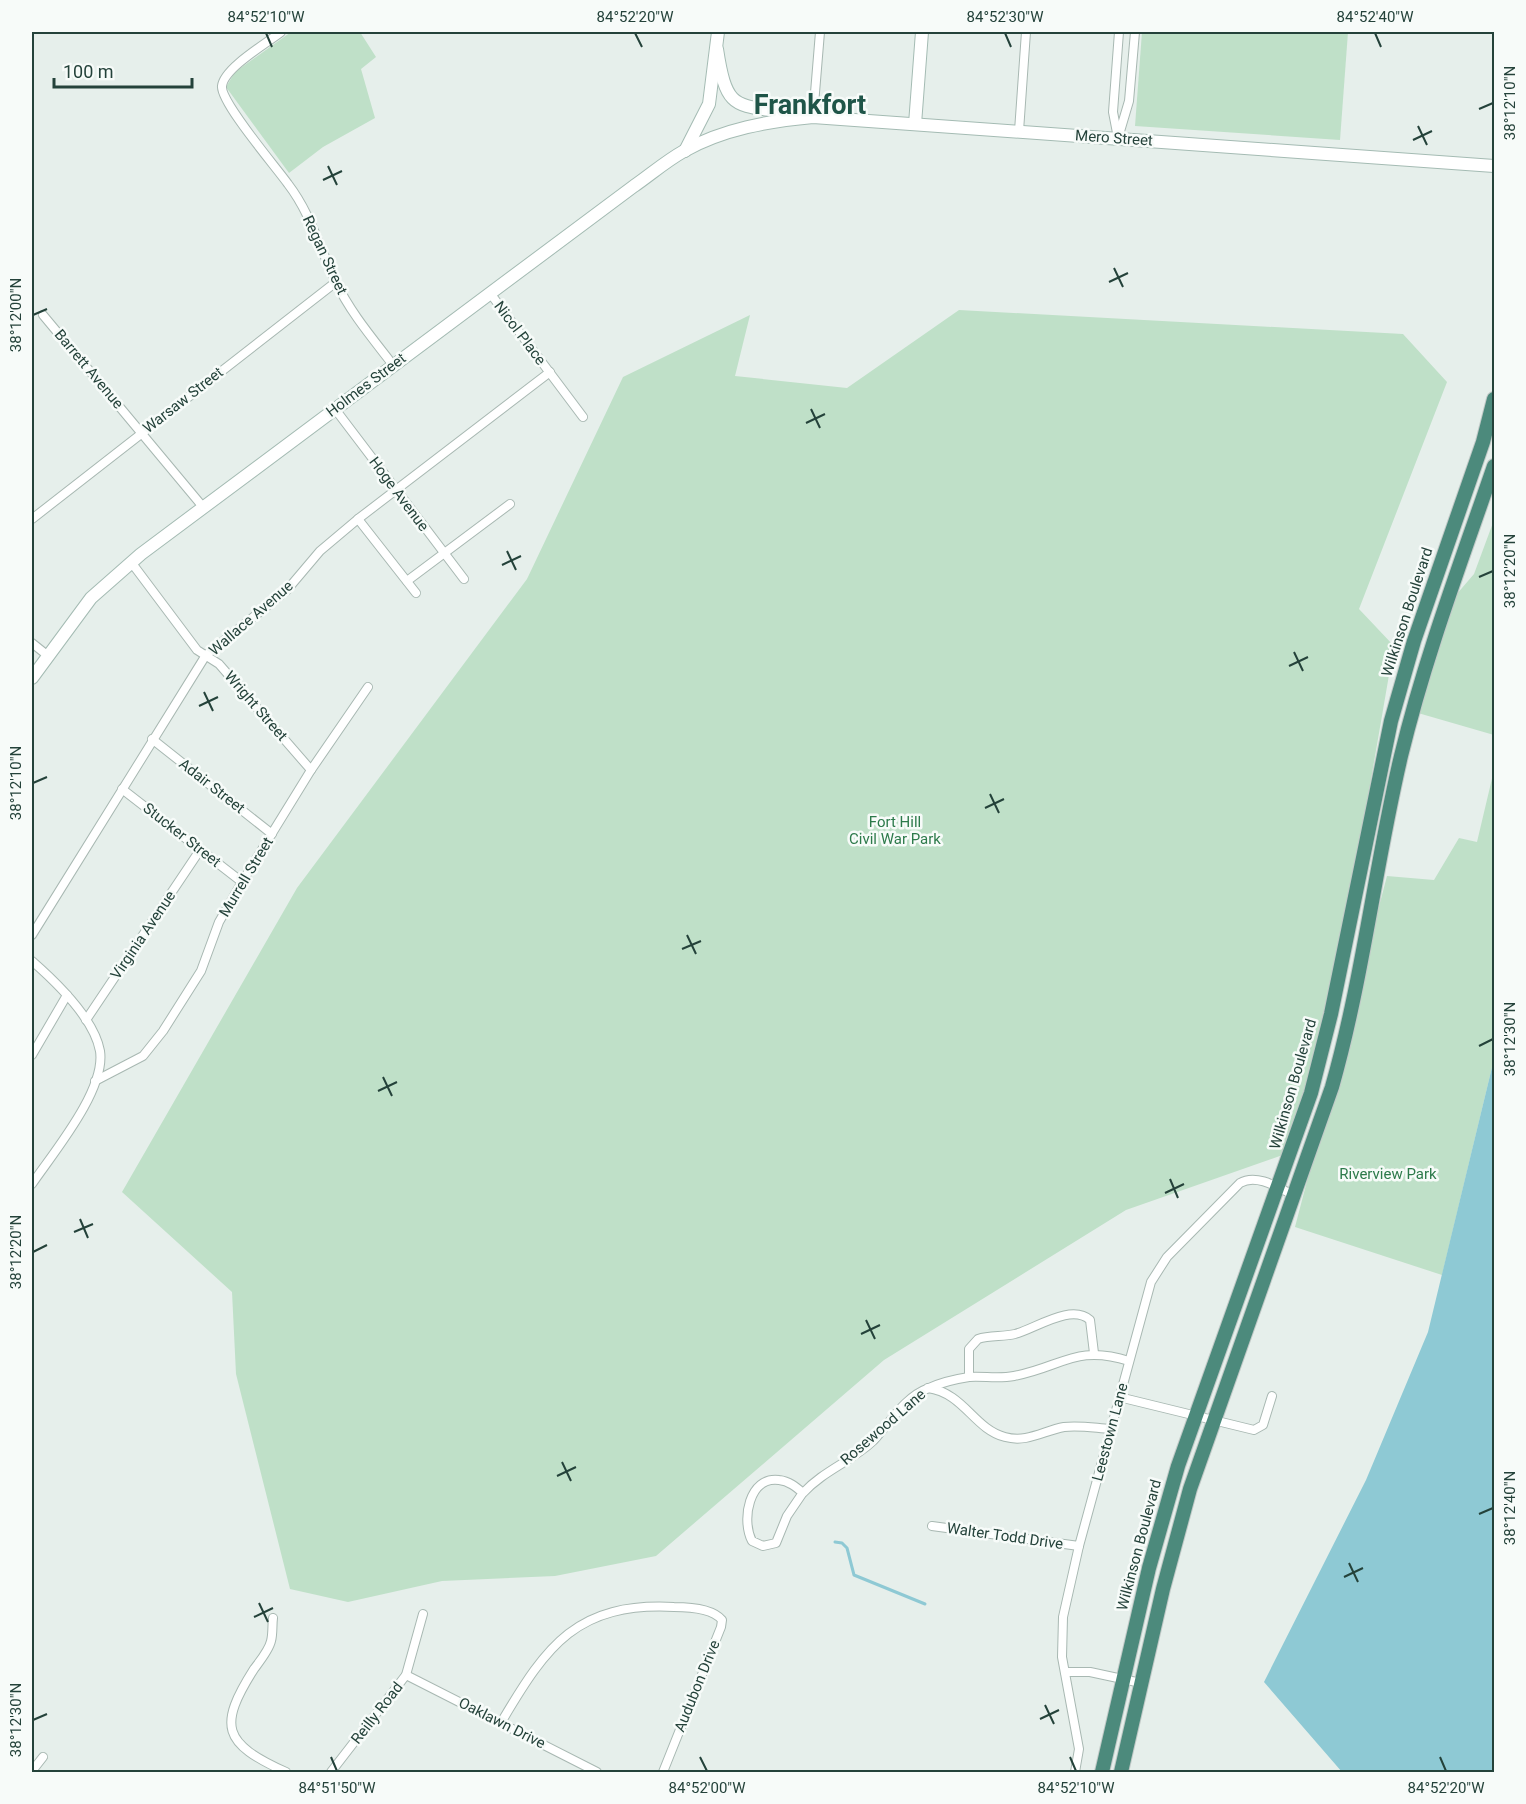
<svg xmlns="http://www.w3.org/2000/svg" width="1526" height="1804" viewBox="0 0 1526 1804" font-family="Roboto,sans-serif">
	<rect width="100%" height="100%" fill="#e6efeb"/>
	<g fill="#bfe0c8">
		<polygon points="291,32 360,32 376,57 361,69 375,118 323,147 289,173 226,87 235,72"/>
		<polygon points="1142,32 1348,32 1340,140 1135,126"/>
		<polygon points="959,310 1403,334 1447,382 1359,609 1394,646 1328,1029 1291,1152 1126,1210 884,1360 656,1556 555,1576 442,1581 348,1602 290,1589 236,1374 232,1292 122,1192 297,888 527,579 623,377 750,315 735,376 847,388"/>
		<polygon points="1494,520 1494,735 1418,713 1456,595 1474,574"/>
		<polygon points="1494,770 1494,1059 1442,1275 1295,1227 1387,876 1434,880 1459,838 1477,842"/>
	</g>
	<polygon fill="#8ec9d4" points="1494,1059 1494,1772 1342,1772 1264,1682 1366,1480 1428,1332"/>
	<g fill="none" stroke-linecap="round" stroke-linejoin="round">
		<polyline stroke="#8ec9d4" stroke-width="3" points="835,1542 842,1543 847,1548 854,1575 925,1604"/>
		<defs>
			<g id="minor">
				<path d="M281,32C267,43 224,68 222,86C220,102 276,167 288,184C311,214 320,249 336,282C350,312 373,339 393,365"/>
				<polyline points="813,117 820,32"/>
				<polyline points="1019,131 1026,32"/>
				<polyline points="1118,138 1129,101 1135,32"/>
				<polyline points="1118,138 1113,112 1119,32"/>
				<polyline points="490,293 583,417"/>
				<polyline points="43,315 203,507"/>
				<polyline points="335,409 464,579"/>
				<polyline points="32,519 336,282"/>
				<polyline points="358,519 416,593"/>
				<polyline points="131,562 197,650 219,664 311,770"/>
				<polyline points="407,581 510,504"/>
				<polyline points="32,643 47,655"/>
				<polyline points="152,739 272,834"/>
				<polyline points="122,789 242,882"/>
				<polyline points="32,935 206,655 287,590 320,551 358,519 550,372"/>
				<path d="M32,961C56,982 94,1018 100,1051C106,1090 53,1153 32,1184"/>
				<polyline points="86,1020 200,850"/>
				<polyline points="32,1055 67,995"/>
				<polyline points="95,1081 143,1056 163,1031 201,971 219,922 242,882 311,770 368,687"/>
				<path d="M969,1377V1349L978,1339C990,1335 1003,1337 1015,1334C1035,1329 1071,1303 1090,1320L1094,1353"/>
				<path d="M928,1388C964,1393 974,1429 1005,1437C1027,1443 1043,1431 1064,1427C1079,1425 1095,1428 1110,1429"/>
				<polyline points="1119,1397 1254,1430 1263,1425 1272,1396"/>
				<path d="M803,1493C796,1487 789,1481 779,1480C749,1476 741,1520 752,1541L763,1546L776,1543L787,1516L802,1494L803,1493C823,1471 852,1461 873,1441C890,1423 904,1397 929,1388C940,1383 956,1379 969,1377C984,1376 999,1379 1014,1376C1062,1367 1076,1344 1129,1361"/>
				<polyline points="932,1526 1079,1546"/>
				<path d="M273,1618C272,1625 273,1634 271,1641C269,1650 260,1661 254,1669C218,1726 222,1743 286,1772"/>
				<polyline points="1065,1672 1090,1672 1141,1683"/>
				<polyline points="406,1675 597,1772"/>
				<path d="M502,1721C547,1645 577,1602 674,1607C688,1607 712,1608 722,1620L721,1627L663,1772"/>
				<polyline points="32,1771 43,1757"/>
				<polyline points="331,1772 406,1675 423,1614"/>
				<path d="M1075,1772L1079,1749L1062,1657L1063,1617L1079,1546L1151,1282L1167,1257L1240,1183C1257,1173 1279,1188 1295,1196"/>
			</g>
			<g id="secondary">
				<path d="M717,49C727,115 736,103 795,114"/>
				<polyline points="915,124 922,32"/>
				<polyline points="685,151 709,104 718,32"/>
				<path d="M32,678L91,598L141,554L634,186C650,175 666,161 684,151C723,129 769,121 813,117L1494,166"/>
			</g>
			<g id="trunk">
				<polyline points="1102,1772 1149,1568 1178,1466 1311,1093 1331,1014 1391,721 1414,641 1483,442 1494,399"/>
				<path d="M1121,1772L1163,1589L1190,1489L1332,1087C1363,978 1375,866 1401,756C1425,657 1461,562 1494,466"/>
			</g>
		</defs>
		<use href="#minor" stroke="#a8b8b2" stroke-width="10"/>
		<use href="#secondary" stroke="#a4bbb3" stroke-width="14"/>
		<use href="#trunk" stroke="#c2cac8" stroke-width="16"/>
		<use href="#minor" stroke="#fff" stroke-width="8"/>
		<use href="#secondary" stroke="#fff" stroke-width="12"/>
		<use href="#trunk" stroke="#4c8a7c" stroke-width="14"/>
	</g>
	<path fill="none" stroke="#24423a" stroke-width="2" d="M266,33L272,47M635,33L642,47M1005,33L1011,47M1375,33L1381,47M1479,109L1493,103M1418,126L1427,145M1413,140L1432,131M328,166L337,185M323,180L342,171M1114,268L1123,287M1109,282L1128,273M33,315L47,309M811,409L820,428M806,423L825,414M507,551L516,570M502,565L521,556M1479,577L1493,571M1294,652L1303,671M1289,666L1308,657M204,692L213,711M199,706L218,697M33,783L47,777M990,794L999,813M985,808L1004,799M687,935L696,954M682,949L701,941M1479,1046L1493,1039M383,1077L392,1096M378,1091L397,1082M1170,1179L1178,1198M1165,1193L1184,1184M80,1219L88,1238M74,1232L93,1224M33,1252L47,1245M866,1320L875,1339M861,1334L880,1325M562,1462L571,1481M557,1476L576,1467M1479,1514L1493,1508M1349,1563L1358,1582M1344,1577L1363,1568M259,1603L268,1622M254,1617L273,1608M1045,1705L1054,1724M1040,1719L1059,1710M33,1720L47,1714M331,1757L337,1771M700,1757L707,1771M1070,1757L1076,1771M1440,1757L1446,1771"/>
	<g text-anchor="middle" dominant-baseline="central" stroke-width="5" stroke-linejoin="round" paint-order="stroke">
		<g font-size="15" fill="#24423a" stroke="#f7fbf9">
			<text transform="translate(1114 138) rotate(4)">Mero Street</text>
			<text transform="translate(325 255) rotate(65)">Regan Street</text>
			<text transform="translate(520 333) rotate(53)">Nicol Place</text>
			<text transform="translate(89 369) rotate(50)">Barrett Avenue</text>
			<text transform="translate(366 385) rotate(-37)">Holmes Street</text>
			<text transform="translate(183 400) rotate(-38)">Warsaw Street</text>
			<text transform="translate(399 494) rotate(53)">Hoge Avenue</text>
			<text transform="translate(1407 612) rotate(-72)">Wilkinson Boulevard</text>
			<text transform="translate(251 618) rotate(-41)">Wallace Avenue</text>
			<text transform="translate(256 706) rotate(49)">Wright Street</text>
			<text transform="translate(212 786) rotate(38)">Adair Street</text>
			<text transform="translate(182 835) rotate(38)">Stucker Street</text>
			<text transform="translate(246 877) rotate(-59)">Murrell Street</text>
			<text transform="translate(143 935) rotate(-56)">Virginia Avenue</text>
			<text transform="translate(1293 1084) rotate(-74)">Wilkinson Boulevard</text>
			<text transform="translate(883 1427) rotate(-41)">Rosewood Lane</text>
			<text transform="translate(1110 1432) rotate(-75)">Leestown Lane</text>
			<text transform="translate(1005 1536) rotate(8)">Walter Todd Drive</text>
			<text transform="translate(1139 1545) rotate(-75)">Wilkinson Boulevard</text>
			<text transform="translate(697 1686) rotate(-68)">Audubon Drive</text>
			<text transform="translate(377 1713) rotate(-52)">Reilly Road</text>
			<text transform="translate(502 1723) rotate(27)">Oaklawn Drive</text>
		</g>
		<g font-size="15" fill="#2d7a4b" stroke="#f7fbf9">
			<text x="895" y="822">Fort Hill<tspan x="895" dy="17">Civil War Park</tspan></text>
			<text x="1388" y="1174">Riverview Park</text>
		</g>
		<g font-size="27" font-weight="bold" fill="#1f5548" stroke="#f7fbf9">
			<text x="810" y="105">Frankfort</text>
		</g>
	</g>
	<rect width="1526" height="1804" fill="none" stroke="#f7fbf9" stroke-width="66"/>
	<path d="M54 78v9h138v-9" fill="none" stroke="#24423a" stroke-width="3"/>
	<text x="63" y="78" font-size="18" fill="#24423a" stroke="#f7fbf9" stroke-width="4.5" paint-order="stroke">100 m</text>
	<rect x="33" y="33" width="1460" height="1738" fill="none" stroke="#24423a" stroke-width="2"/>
	<g font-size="15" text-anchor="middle" fill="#24423a">
		<text x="266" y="22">84°52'10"W</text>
		<text x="635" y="22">84°52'20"W</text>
		<text x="1005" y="22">84°52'30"W</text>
		<text x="1375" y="22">84°52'40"W</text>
		<text transform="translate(1510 103) rotate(-90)" y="5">38°12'10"N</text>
		<text transform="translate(16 315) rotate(-90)" y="5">38°12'00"N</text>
		<text transform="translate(1510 571) rotate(-90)" y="5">38°12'20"N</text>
		<text transform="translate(16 783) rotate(-90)" y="5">38°12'10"N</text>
		<text transform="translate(1510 1039) rotate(-90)" y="5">38°12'30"N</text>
		<text transform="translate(16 1252) rotate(-90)" y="5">38°12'20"N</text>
		<text transform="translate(1510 1508) rotate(-90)" y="5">38°12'40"N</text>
		<text transform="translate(16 1720) rotate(-90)" y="5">38°12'30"N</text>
		<text x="337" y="1793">84°51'50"W</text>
		<text x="707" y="1793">84°52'00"W</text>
		<text x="1076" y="1793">84°52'10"W</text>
		<text x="1446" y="1793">84°52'20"W</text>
	</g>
</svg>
